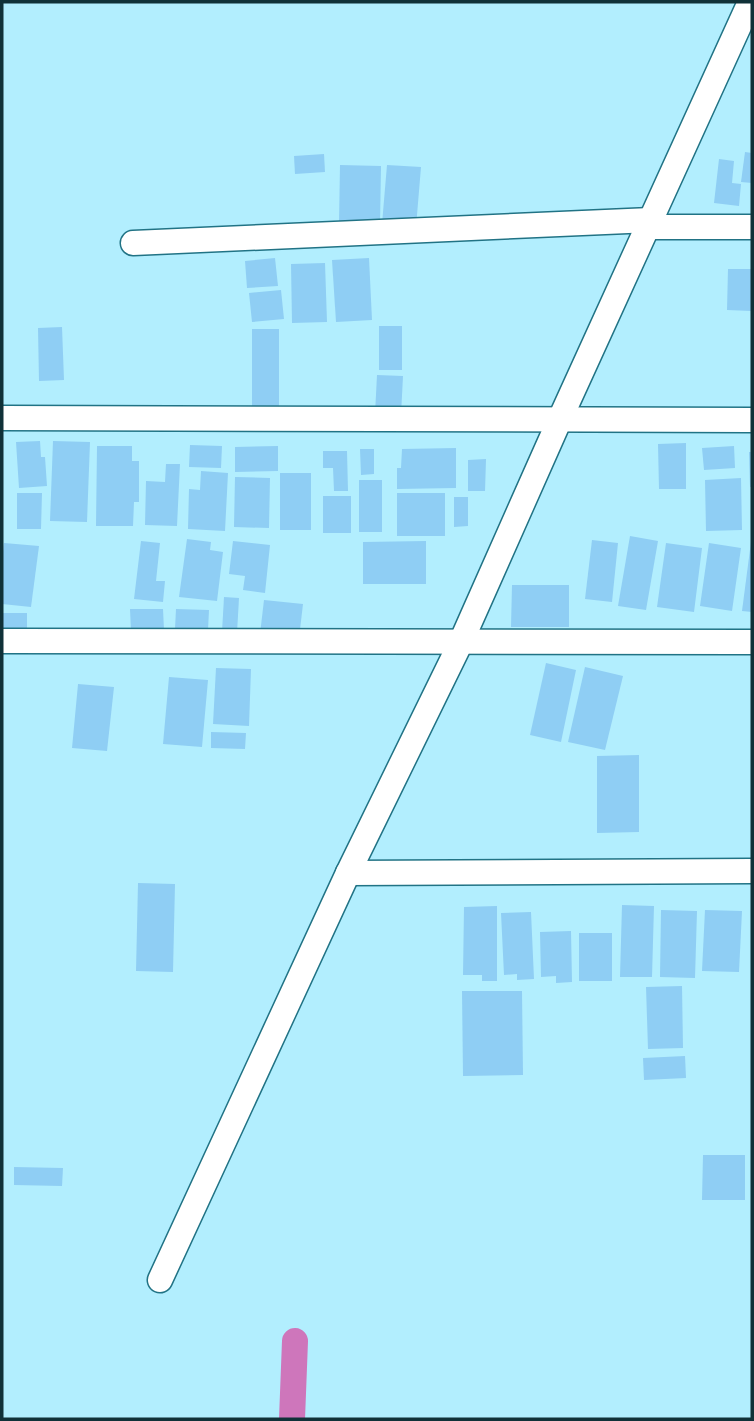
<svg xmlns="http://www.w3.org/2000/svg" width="754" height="1421" viewBox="0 0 754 1421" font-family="'Work Sans',sans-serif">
	<rect width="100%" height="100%" fill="#b2eefe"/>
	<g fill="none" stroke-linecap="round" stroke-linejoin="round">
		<polyline stroke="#ce76bb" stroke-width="26" points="292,1419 295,1341"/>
	</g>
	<g fill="#8fcef4">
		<polygon points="745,152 752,153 752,183 741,182"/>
		<polygon points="324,154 325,172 295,174 294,156"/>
		<polygon points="719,159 734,161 732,183 741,184 739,206 714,203"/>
		<polygon points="340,165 381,166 380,225 339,224"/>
		<polygon points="387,165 421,167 416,227 382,224"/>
		<polygon points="275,258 278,286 247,288 245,261"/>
		<polygon points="369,258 372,320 336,322 332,260"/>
		<polygon points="325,263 327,322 292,323 291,264"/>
		<polygon points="728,269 752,269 752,311 727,310"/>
		<polygon points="281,290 284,319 252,322 249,293"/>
		<rect x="379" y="326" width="23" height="44"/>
		<polygon points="62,327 64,380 39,381 38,328"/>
		<rect x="252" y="329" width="27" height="86"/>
		<polygon points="377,375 403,376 401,415 375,414"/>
		<polygon points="40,441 41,457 45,457 47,486 19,488 16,442"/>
		<polygon points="53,441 90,442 87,522 50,521"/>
		<polygon points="686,443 686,489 659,489 658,444"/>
		<polygon points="190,445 222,446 221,468 189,467"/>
		<polygon points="97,446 132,446 132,461 139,461 139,502 134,502 133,526 96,526"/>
		<polygon points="278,446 278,471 235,472 235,447"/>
		<polygon points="734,446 735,468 704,470 702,448"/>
		<polygon points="456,448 456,488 397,489 397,468 401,468 402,449"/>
		<polygon points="360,449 374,449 374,474 361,475"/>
		<polygon points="323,451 347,451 348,491 334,491 333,468 323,468"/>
		<polygon points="749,452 752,452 752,487 750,487"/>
		<polygon points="486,459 485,491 468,491 468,460"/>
		<polygon points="166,464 180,464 177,526 145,525 146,481 165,482"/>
		<polygon points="201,471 228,473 225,531 188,529 189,489 200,490"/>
		<rect x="280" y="473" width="31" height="57"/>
		<polygon points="235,477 270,478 269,528 234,527"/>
		<polygon points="741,478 742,530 706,531 705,480"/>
		<rect x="359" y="480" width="23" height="52"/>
		<polygon points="17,493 42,493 41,529 17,529"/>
		<rect x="397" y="493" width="48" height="43"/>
		<rect x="323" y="496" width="28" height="37"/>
		<polygon points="454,497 468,497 468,526 454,527"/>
		<polygon points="630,536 658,541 646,610 618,606"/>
		<polygon points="187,539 211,542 210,550 223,552 217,601 179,597"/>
		<polygon points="592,540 618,543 612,602 585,599"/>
		<polygon points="141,541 160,543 156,581 165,581 163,602 134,599"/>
		<polygon points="233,541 270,545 265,593 243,590 245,576 229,574"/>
		<polygon points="426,541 426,584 363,584 363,542"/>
		<polygon points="751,542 752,542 752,612 742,611"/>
		<polygon points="4,543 39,546 31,607 2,604 2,560"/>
		<polygon points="666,543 702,548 694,612 657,607"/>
		<polygon points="709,543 741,548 732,611 700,606"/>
		<polygon points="512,585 569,585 569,627 511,627"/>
		<polygon points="224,597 239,598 237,633 222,632"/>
		<polygon points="264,600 303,604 299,638 260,634"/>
		<polygon points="130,609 163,609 164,630 131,631"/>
		<polygon points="176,609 209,610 208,630 175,629"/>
		<rect x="2" y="613" width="25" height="18"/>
		<polygon points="546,663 576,670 561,742 530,735"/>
		<polygon points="585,667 623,676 605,750 568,742"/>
		<polygon points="216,668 251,669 249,726 213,724"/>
		<polygon points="169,677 208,680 202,747 163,744"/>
		<polygon points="78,684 114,687 107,751 72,748"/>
		<polygon points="211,732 246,733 245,749 211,748"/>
		<polygon points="639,755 639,832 597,833 597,756"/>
		<polygon points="138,883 175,884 173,972 136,971"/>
		<polygon points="622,905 654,906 652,977 620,977"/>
		<polygon points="497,906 497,981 482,981 482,975 463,975 464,907"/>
		<polygon points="661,910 697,911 695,978 660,977"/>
		<polygon points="705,910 742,911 739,972 702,971"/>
		<polygon points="531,912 534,979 517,980 517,974 504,975 501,913"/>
		<polygon points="571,931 572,982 556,983 556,976 541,977 540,932"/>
		<rect x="579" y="933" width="33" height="48"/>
		<polygon points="682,986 683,1048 648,1049 646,987"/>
		<polygon points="462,991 522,991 523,1075 463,1076"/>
		<polygon points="685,1056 686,1078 644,1080 643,1058"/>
		<polygon points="703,1155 745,1155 745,1200 702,1200"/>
		<polygon points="14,1167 63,1168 62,1186 14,1185"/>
	</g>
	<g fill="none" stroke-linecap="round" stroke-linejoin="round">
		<defs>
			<g id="minor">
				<polyline points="647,227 752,227"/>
				<polyline points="133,243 651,220"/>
				<polyline points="2,418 752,420"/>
				<polyline points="2,641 752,642"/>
				<polyline points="348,873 752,871"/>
				<polyline points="160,1280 348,873 461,642 560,419 750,2"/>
			</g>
		</defs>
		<use href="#minor" stroke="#217385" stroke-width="27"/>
		<use href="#minor" stroke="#fff" stroke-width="24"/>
	</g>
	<rect width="754" height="1421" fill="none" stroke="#103138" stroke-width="7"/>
</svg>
